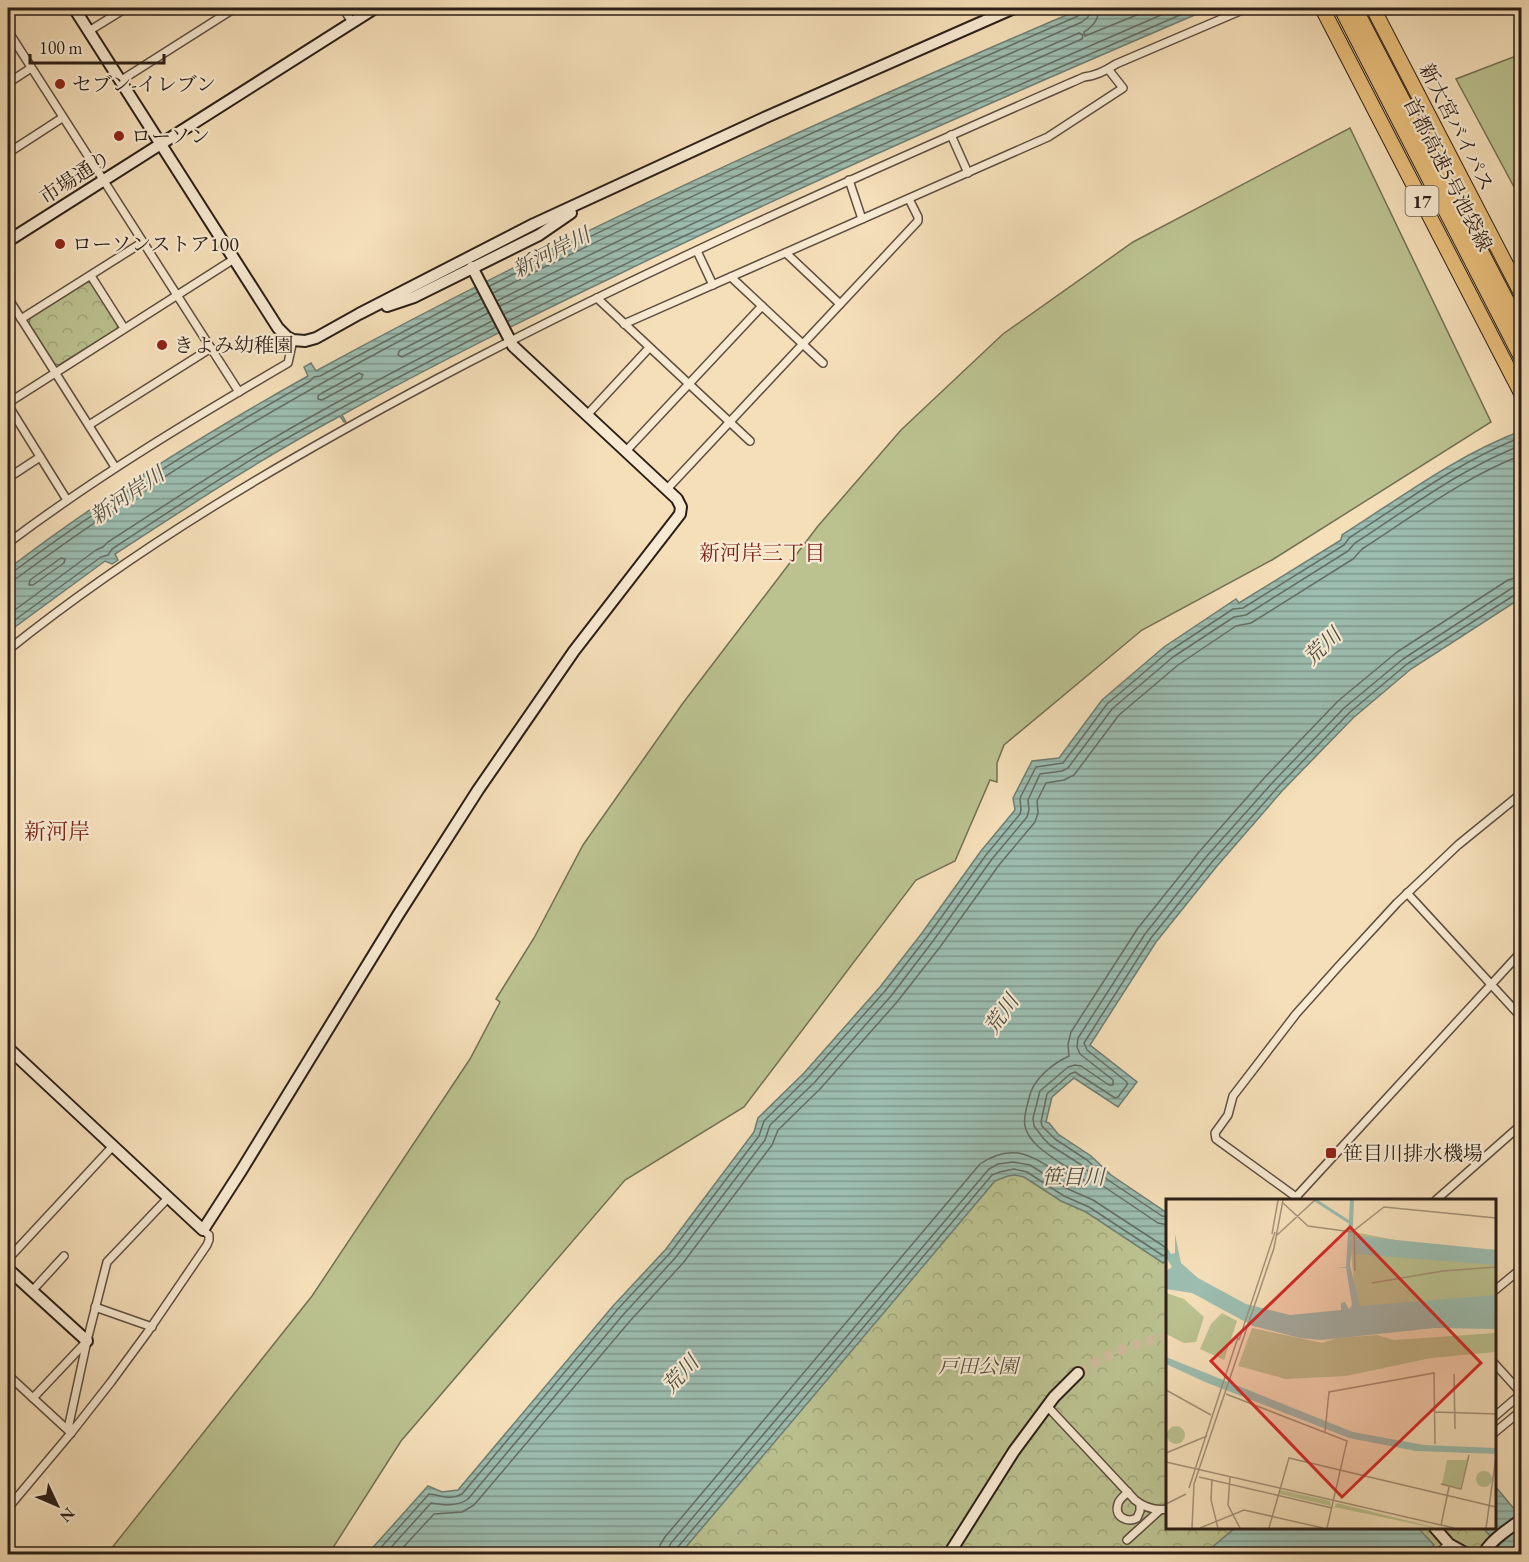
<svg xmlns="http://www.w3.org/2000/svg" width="1529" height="1562" viewBox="0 0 1529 1562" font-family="'EB Garamond','Noto Serif JP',serif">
	<defs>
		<pattern id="forest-crowns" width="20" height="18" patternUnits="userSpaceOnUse" patternTransform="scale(1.5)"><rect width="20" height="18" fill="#bbc290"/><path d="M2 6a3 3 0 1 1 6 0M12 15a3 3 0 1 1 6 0" fill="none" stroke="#a1a67b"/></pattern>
		<pattern id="water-rules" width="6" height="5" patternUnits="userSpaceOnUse" patternTransform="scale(1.5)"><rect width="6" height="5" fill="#9cbdb0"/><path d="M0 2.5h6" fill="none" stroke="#7f998e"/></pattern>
	</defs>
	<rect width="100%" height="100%" fill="#f5dfb9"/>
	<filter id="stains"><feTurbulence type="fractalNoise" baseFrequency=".00333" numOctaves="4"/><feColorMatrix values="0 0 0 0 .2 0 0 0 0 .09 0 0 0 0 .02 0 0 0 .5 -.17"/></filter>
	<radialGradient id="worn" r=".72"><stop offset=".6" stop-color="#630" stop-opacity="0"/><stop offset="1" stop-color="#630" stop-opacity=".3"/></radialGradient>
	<g fill="url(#forest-crowns)" stroke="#737054" stroke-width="1.5">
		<polygon points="87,282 92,283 118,324 117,329 59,365 54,364 29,324 30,318"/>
		<polygon points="969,1097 1167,1254 1168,1528 1494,1528 1510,1530 1486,1554 1470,1554 1450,1544 1437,1554 554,1554"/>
	</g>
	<g fill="#bbc290" stroke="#737054" stroke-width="1.5">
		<polygon points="1521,54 1521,200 1456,79"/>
		<polygon points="1350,128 1491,422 1272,560 1142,630 1004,745 997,763 997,782 990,780 955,861 916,880 744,1107 625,1180 401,1441 329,1554 107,1554 312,1296 470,1059 500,1002 496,999 534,938 583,845 683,703 818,526 901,430 1003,334 1133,242"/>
	</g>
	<g fill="url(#water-rules)" stroke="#6f7e73" stroke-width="1.5">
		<path d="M1083,8H1211C1010,94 810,181 613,277C521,321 431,366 342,415L346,422H344L340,416C262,458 189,506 115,554L118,560L112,564L105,561L8,632V569C102,497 204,434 308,376L304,367L311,363L316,371C564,235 823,119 1083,8Z"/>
		<path d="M1521,431V598L1411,669L1353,718L1282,791L1217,866L1156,942L1090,1045L1137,1082L1118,1107L1074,1078L1052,1097L1046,1122L1049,1123L1058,1134L1091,1156L1111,1175L1167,1213V1263L1164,1262L1163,1263L1086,1212L1061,1201L1024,1177L1015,1175L1008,1176L995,1181L680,1554H367L428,1486L442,1492L458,1490L613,1306L666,1249L754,1132L758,1118L804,1073L880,987L922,933L981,851L1015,810L1013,798L1032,761L1059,758L1102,700L1164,647L1236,599L1239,603L1341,540L1342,535C1400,498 1457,455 1521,431Z"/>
		<polygon points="1495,1486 1515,1510 1517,1510 1521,1515 1521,1554 1506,1554 1483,1528 1494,1528"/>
		<polygon points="1235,1528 1418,1528 1434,1545 1423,1554 1204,1554"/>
	</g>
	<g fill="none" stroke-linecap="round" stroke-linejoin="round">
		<g stroke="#646e64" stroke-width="1.5">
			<path d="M1099,8C1099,19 1094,26 1084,32L1085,36L1154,8"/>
			<path d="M490,286C682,189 880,102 1078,16L1082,12L1083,8"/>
			<path d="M493,293C686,195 884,109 1082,22L1088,17L1090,8"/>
			<path d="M497,301C688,204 883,118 1079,33L1083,35L1082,39L847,142L758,183L500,306"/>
			<polyline points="485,307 399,351 398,355 402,357 488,313"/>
			<polyline points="504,314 647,245 851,150 1177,8"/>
			<polyline points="508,321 650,252 854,157 1196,8"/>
			<polygon points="359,373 363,375 361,379 322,400 318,399 318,396 322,393"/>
			<polygon points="61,558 65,559 64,563 33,585 29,585 30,580"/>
			<path d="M8,573L13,572C107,501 208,439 310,381L314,377L320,376L478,292"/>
			<path d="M8,581L17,578C162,470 320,380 481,299"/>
			<path d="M8,615L96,550L103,547L108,542C161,508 213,473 267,442C340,399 416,360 492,321"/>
			<path d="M8,625L101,557L108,555L112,549C165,514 217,480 270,448C344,405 420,366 496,327"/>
			<polyline points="1168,1217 1162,1216 1108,1180 1087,1160 1055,1139 1042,1126 1041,1122 1047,1094 1070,1074 1075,1072 1115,1098 1118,1097 1127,1085 1127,1082 1087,1050 1084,1043 1151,938 1212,862 1278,787 1349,713 1407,664 1516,594 1522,593"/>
			<polyline points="1168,1225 1158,1223 1103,1186 1083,1166 1050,1145 1044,1139 1034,1126 1033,1118 1040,1091 1068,1067 1075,1065 1081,1066 1109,1085 1113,1085 1113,1080 1080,1054 1077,1047 1078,1038 1145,934 1206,857 1273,782 1344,708 1403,659 1512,588 1522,586"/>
			<path d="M375,1554L429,1494C441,1495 450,1501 462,1494L617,1310L670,1253L759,1136L764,1121L808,1077L885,991L927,937L986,855L1020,814L1021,810L1020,798L1036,767L1063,763L1107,704L1168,652L1233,609L1243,608L1344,545L1349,538C1405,502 1459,461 1522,437"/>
			<path d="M385,1554L431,1503C443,1505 457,1507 468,1499L623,1315L676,1257L765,1140L770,1125L814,1083L891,996L933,941L992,859L1027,817L1029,810L1028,800L1040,774L1062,771L1068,768L1112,709L1173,657L1234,617L1246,615L1348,551L1355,543C1409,508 1462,468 1522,445"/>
			<path d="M397,1554L434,1514L462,1512L474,1505L630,1321L683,1263L772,1145L778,1130L820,1089L897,1002L940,947L999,865L1035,822L1038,813L1037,801L1046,783L1064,780L1074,775L1119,715L1178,665L1236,626L1251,623L1353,559L1362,549C1413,516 1466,476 1522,455"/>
			<path d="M659,1554L660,1545L665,1537L980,1164C1023,1134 1046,1171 1082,1186L1085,1185V1181C1069,1165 1029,1149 1025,1126C1023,1117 1027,1107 1029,1098C1033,1079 1052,1064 1069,1056L1068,1044L1071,1032L1138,928L1199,852L1266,776L1338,701L1397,652L1508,580L1522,576"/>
			<polyline points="668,1554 668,1549 671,1543 989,1169 998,1164 1013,1162 1030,1165 1068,1189 1093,1200 1168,1249"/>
			<polyline points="675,1554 677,1548 992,1175 1000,1172 1014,1169 1027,1172 1064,1196 1089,1207 1162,1255 1168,1256"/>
		</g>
		<path stroke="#cdb999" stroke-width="10" stroke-dasharray="10 5" stroke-linecap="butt" d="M1078,1373C1106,1355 1134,1341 1168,1338"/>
		<defs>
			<g id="street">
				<polyline points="343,8 352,22"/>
				<polyline points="8,31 239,392"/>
				<polyline points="89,31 126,8"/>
				<polyline points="120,81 235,8"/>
				<polyline points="8,83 31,68"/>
				<polyline points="951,135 968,173"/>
				<polyline points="8,153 62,118"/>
				<polyline points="849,180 862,219"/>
				<polyline points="697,251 713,285"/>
				<polyline points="786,253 840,304"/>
				<polyline points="91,276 124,328"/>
				<polyline points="731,277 823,363"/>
				<polyline points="8,298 115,467"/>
				<polyline points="597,298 750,441"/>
				<polyline points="21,319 143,242"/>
				<polyline points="624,324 1048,137 1123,88 1108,69"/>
				<polyline points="8,403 234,259"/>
				<polyline points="8,405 67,500"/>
				<polyline points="587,415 649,348"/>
				<polyline points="89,425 211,348"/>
				<polyline points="626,451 762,306"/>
				<polyline points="8,478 40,457"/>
				<polyline points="667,489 918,221 918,217 909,199"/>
				<path d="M8,543C97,476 192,419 288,363L293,340"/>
				<path d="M8,650C139,545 285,460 433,381C645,269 865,173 1084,77C1095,76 1107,70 1116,64L1247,8"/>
				<polyline points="1407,893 1522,1018"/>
				<polyline points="1296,1197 1522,951"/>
				<polyline points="1298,1200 1296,1197 1216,1139 1215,1133 1228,1115 1233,1096 1296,1014 1338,967 1397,903 1458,845 1522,793"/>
				<polyline points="1436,1200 1522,1124"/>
				<polyline points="8,1259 113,1146"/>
				<polyline points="32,1291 64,1256"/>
				<polyline points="1494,1291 1522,1268"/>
				<polyline points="95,1307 152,1327"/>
				<polyline points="1494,1363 1522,1394"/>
				<polyline points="8,1375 71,1433"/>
				<polyline points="33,1398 85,1343"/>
				<path d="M1047,1406L1135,1500C1145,1508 1155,1511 1168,1509"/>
				<polyline points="1494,1417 1521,1394"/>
				<polyline points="71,1433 69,1424 87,1341 107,1262 168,1198"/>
				<polyline points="1494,1433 1522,1410"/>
				<path d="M1128,1492C1124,1496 1119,1499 1118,1504C1114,1517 1127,1523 1137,1518L1140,1511V1504"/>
				<polyline points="8,1508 71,1433 111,1382 147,1333 207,1245 209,1240 209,1235 203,1230"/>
				<polyline points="1127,1540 1160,1510"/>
				<polyline points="1437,1554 1449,1544"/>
			</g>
			<g id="secondary">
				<polyline points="74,8 278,328 287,337 293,340 305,341 316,338 359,314 534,224 764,118 1014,8"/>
				<polyline points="8,241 375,8"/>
				<polyline points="387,306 414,297 539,235 571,213"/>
				<polyline points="8,1048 203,1230 241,1171 398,915 478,790 574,651 680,514 681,507 677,499 513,346 472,267"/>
				<polyline points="8,1269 87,1341"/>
				<polyline points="1435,1528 1449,1544 1467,1554"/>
				<polyline points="949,1554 1014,1451 1054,1397 1078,1373"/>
				<path d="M1484,1554C1489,1541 1510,1528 1522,1519"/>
			</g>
			<g id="highway">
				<polyline points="1322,8 1522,395"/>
				<polyline points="1341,8 1522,359"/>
				<polyline points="1355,8 1522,330"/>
				<polyline points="1373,8 1522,295"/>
			</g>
		</defs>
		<use href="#street" stroke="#5e4f40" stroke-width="10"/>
		<use href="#secondary" stroke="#2b1f17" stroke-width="14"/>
		<use href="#highway" stroke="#2b1f17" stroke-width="16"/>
		<use href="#street" stroke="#f8ead2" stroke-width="7"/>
		<use href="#secondary" stroke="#f8ead2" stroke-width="10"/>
		<use href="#highway" stroke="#eac07c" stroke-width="14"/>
	</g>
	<g fill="#8f2418" stroke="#f8ead2" stroke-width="2">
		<circle cx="60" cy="84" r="6"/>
		<circle cx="119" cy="136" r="6"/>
		<circle cx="60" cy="244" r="6"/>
		<circle cx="162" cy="345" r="6"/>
		<rect x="1325" y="1147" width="12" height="12" rx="3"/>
	</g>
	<g text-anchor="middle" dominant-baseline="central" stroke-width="4.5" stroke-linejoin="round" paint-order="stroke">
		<rect fill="#f8ead2" stroke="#685c4f" stroke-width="1.5" x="1405.5" y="186" width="33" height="30" rx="4.5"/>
		<g font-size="18" font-weight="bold" fill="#2b1f17">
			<text x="1422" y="201">17</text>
		</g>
		<g font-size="20" fill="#2b1f17" stroke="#f8ead2" text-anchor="start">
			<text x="72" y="84">セブン-イレブン</text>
			<text x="131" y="136">ローソン</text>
			<text x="72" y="244">ローソンストア100</text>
			<text x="174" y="345">きよみ幼稚園</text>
			<text x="1343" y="1153">笹目川排水機場</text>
		</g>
		<g font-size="20" fill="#2b1f17" stroke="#f8ead2">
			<text transform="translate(1457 127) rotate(63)">新大宮バイパス</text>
			<text transform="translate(1448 174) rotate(63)">首都高速5号池袋線</text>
			<text transform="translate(75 177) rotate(-33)">市場通り</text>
		</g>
		<g font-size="20" font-style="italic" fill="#56503b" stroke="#f8ead2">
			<text x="978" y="1366">戸田公園</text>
		</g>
		<g font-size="21" font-style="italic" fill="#4d4e45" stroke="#f8ead2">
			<text transform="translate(551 252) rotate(-27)">新河岸川</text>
			<text transform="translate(127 495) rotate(-34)">新河岸川</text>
			<text transform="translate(1322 646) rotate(-44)">荒川</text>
			<text transform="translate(1001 1014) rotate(-55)">荒川</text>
			<text x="1073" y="1176">笹目川</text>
			<text transform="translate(680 1374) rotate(-47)">荒川</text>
		</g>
		<g font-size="21" fill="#7a1f14" stroke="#f8ead2">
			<text x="762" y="552">新河岸三丁目</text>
		</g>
		<g font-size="22" fill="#7a1f14" stroke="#f8ead2">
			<text x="57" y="831">新河岸</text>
		</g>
	</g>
	<g transform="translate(1166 1199)">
		<rect width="330" height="330" fill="#f5dfb9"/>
		<path d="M1 236a9 9 0 1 1 18 0a9 9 0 1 1-18 0Z" fill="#bbc290"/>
		<path d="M183,32L250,45L330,51V113L191,117ZM281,261H301L294,289L276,285ZM115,291L164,302L165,307L113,295ZM171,304L267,328L268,329L168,308Z" fill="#bbc290"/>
		<path d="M330,83V97L292,99L291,85ZM0,94L18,100L38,118L30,143L18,144L0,135ZM56,114L71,122L58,161L34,150L45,125ZM86,129L156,144L171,139L211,136L228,141L330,134V153L265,159L180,177L120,180L72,167ZM283 269a8 8 0 1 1 16 0a8 8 0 1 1-16 0ZM310 280a8 8 0 1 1 16 0a8 8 0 1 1-16 0Z" fill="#bbc290"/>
		<path d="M184,1H188L186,49L191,37L330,51V66L189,55L186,49L184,66L194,107L330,96V130L269,129L155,141L134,139L87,127L26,94L0,90V72L6,68L0,58V47L5,55L9,54V35L15,64L32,79L80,105L124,116L175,111V104L179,103L183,110L186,106L180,69H171L180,68ZM0,158L187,233L258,246L330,249V255L250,252L183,239L39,183L0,165Z" fill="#9cbdb0"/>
		<path fill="none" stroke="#9cbdb0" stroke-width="3" d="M149,1L183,23"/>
		<path fill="none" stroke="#a49278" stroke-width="1.5" d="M117,4L142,27L186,33L218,8L330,19M188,32L189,72M106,35L112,1M110,37L149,1M206,84L277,72L330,68M73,141L109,33M288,175L289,230M0,191L45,216M60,195L181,242L161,329M269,213L330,215M159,233L163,193L268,174L269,245M0,254L41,237M0,263L288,329M33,278L166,309M64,278L62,306L74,329M46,280L45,301L52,329M275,285L295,290L303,256M23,289L72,138M0,305L20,295M275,326L283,288M26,329L28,285L108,49L117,1M34,329L78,311L157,329M103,329L123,259L330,308M320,329L330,258"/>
		<path fill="#d62828" fill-opacity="0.15" stroke="#d62828" stroke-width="3" d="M184,28L315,164L176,298L45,162Z"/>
		<rect width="330" height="330" fill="none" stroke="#2b1f17" stroke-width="3"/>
	</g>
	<rect width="1529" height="1562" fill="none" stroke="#f5dfb9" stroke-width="30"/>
	<rect x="9" y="9" width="1511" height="1544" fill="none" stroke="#2b1f17" stroke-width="3"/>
	<rect x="15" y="15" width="1499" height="1532" fill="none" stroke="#2b1f17" stroke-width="1.5"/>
	<g transform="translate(57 1505) rotate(134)" stroke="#f8ead2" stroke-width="4.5" paint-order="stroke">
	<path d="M0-4.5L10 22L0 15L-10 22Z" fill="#2b1f17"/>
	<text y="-9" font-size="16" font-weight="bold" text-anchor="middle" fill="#2b1f17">N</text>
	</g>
	<path d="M30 54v9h134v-9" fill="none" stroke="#2b1f17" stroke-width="3"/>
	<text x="39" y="54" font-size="18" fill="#2b1f17" stroke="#f8ead2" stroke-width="4.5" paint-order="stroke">100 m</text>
	<rect width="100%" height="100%" filter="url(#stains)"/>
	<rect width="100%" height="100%" fill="url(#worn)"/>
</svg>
